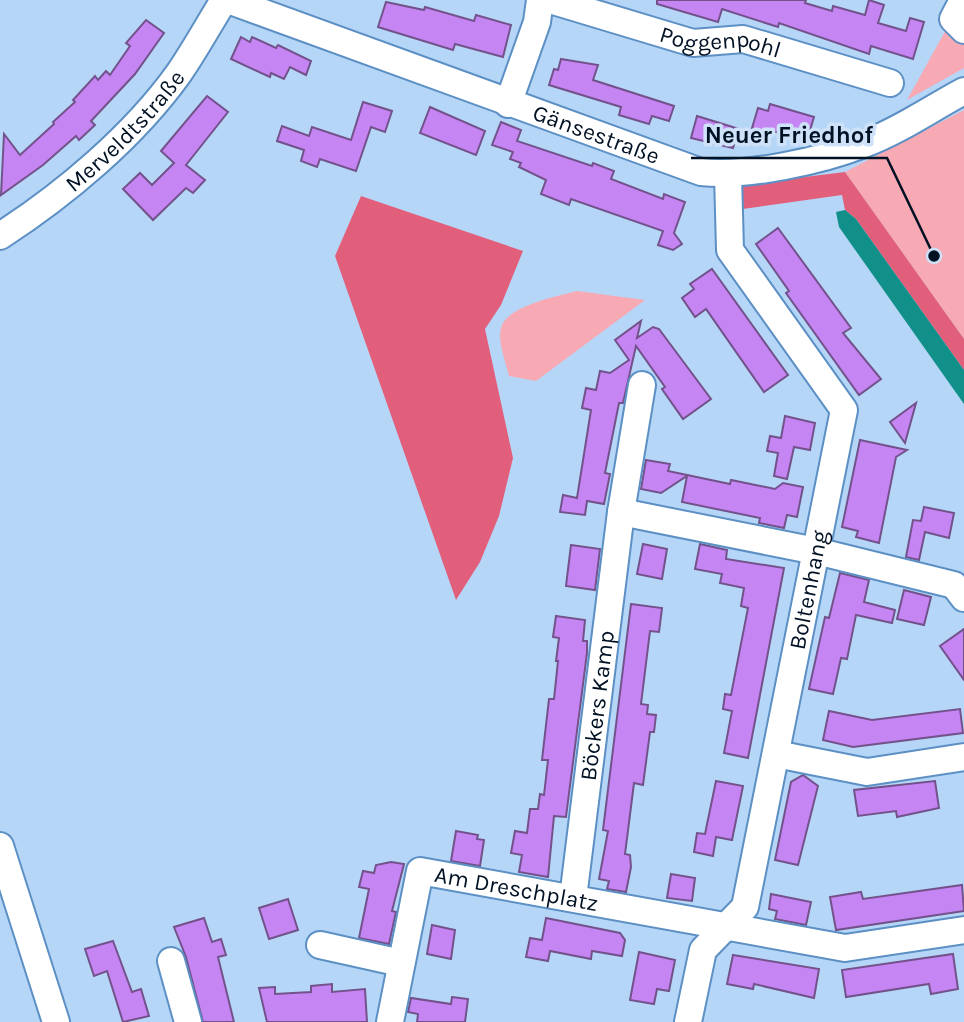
<svg xmlns="http://www.w3.org/2000/svg" width="964" height="1022" viewBox="0 0 964 1022" font-family="Karla,sans-serif">
	<rect width="100%" height="100%" fill="#b6d6f8"/>
	<g fill="#f7a9b4">
		<polygon points="948,26 964,41 964,68 907,100"/>
		<polygon points="964,110 964,339 845,172"/>
		<path d="M577,291L645,300L536,381L509,376C506,363 497,340 501,328C506,306 558,296 577,291Z"/>
	</g>
	<g fill="#e25f7b">
		<polygon points="845,172 964,339 964,370 856,219 845,210 842,195 743,209 739,185"/>
		<polygon points="361,196 523,251 501,305 485,329 513,458 499,516 480,562 456,600 335,256"/>
	</g>
	<polygon fill="#118f89" points="845,210 856,219 964,370 964,404 839,227 836,212"/>
	<g fill="#c586f3" stroke="#73528c" stroke-width="2">
		<polygon points="657,0 806,0 805,3 832,11 833,6 865,15 869,0 884,5 878,23 906,31 910,18 924,22 913,59 871,46 869,54 779,23 778,27 722,9 718,22 657,4"/>
		<polygon points="386,2 424,10 425,7 474,21 476,15 511,25 503,57 455,44 453,50 378,27"/>
		<polygon points="146,20 164,33 135,74 91,121 95,125 79,140 76,136 43,165 1,195 4,134 20,155 54,124 53,122 75,102 73,100 95,76 98,80 106,71 110,75 130,46 126,43"/>
		<polygon points="241,37 250,42 252,37 276,48 278,45 311,61 306,75 290,67 284,79 271,73 270,77 231,59"/>
		<polygon points="561,59 598,65 593,80 674,106 669,121 652,116 649,124 619,115 621,107 549,85 554,69 558,70"/>
		<polygon points="207,96 228,112 186,165 205,180 193,193 186,188 153,220 123,189 140,173 152,185 174,163 161,151"/>
		<polygon points="363,102 392,111 385,132 371,127 356,171 320,159 317,167 301,161 304,150 277,141 282,126 309,136 312,127 351,140"/>
		<polygon points="770,104 814,117 808,137 797,134 796,138 773,131 772,135 752,128 758,108 768,111"/>
		<polygon points="430,107 485,131 476,155 420,133"/>
		<polygon points="697,116 739,129 733,148 691,138"/>
		<polygon points="501,122 521,130 517,141 592,166 593,163 614,171 611,179 663,199 664,194 685,202 674,233 682,244 673,250 658,245 663,231 571,199 569,205 541,194 546,180 519,167 521,163 510,159 513,152 492,145"/>
		<polygon points="778,228 851,328 843,333 881,379 859,395 786,293 789,291 756,244"/>
		<polygon points="712,269 788,375 764,392 706,309 695,317 682,298 694,289 690,284"/>
		<polygon points="641,321 637,338 653,327 659,329 711,399 683,419 662,389 665,387 636,346 623,403 619,403 605,473 610,474 604,504 587,501 585,515 560,512 563,495 577,498 591,410 582,408 586,388 596,390 600,371 610,373 629,360 615,340"/>
		<polygon points="916,403 905,443 890,422"/>
		<polygon points="785,416 815,423 810,450 794,447 787,479 774,476 778,453 767,451 770,436 781,438"/>
		<polygon points="860,440 907,450 896,457 879,543 856,537 858,531 842,527"/>
		<polygon points="646,460 670,464 668,471 730,484 731,480 775,489 783,483 803,487 797,517 787,515 784,528 759,523 760,518 682,502 687,476 661,493 641,489"/>
		<polygon points="924,507 954,513 949,538 925,532 919,560 906,557 913,520 921,521"/>
		<polygon points="643,544 667,549 662,579 637,574"/>
		<polygon points="700,544 727,550 726,559 784,568 748,758 724,753 732,711 723,709 725,694 731,695 748,608 741,606 744,588 720,583 722,574 695,569"/>
		<polygon points="571,545 600,549 595,590 566,586"/>
		<polygon points="840,573 869,580 864,602 895,610 892,623 856,615 847,659 841,658 833,694 809,689 825,617 829,618"/>
		<polygon points="904,590 931,597 924,625 897,619"/>
		<polygon points="631,604 662,608 659,632 650,631 641,704 648,705 647,714 656,715 654,732 650,732 643,785 634,783 625,854 630,855 631,867 626,892 607,889 609,881 599,879 608,831 603,830"/>
		<polygon points="556,616 585,620 583,641 587,641 587,653 566,817 554,816 548,877 519,872 522,855 511,853 515,831 527,833 530,809 538,809 540,794 544,795 548,760 542,760 549,699 554,699 558,661 556,661 559,638 553,637"/>
		<polygon points="964,629 964,680 940,646"/>
		<polygon points="960,709 963,733 853,747 823,740 829,711 872,720"/>
		<polygon points="803,775 818,786 798,865 775,860 791,782"/>
		<polygon points="716,781 743,786 732,840 716,837 713,856 694,852 697,833 705,834"/>
		<polygon points="935,781 939,808 897,817 896,811 858,816 854,790"/>
		<polygon points="456,831 478,835 477,839 484,840 480,866 451,861"/>
		<polygon points="391,862 404,864 392,911 396,912 389,944 359,938 369,889 359,887 363,871 374,873 376,865"/>
		<polygon points="671,874 695,878 692,901 667,898"/>
		<polygon points="962,885 964,911 836,930 830,897 861,892 863,899"/>
		<polygon points="771,894 811,902 806,925 775,919 777,911 769,909"/>
		<polygon points="288,899 298,930 269,939 259,908"/>
		<polygon points="204,918 212,942 221,939 226,955 218,957 234,1022 203,1022 186,957 174,927"/>
		<polygon points="546,918 620,933 625,940 622,956 592,951 591,959 550,951 548,961 526,957 530,938 542,940"/>
		<polygon points="432,925 455,930 451,959 427,954"/>
		<polygon points="113,941 132,992 141,989 149,1016 123,1022 107,971 94,976 85,949"/>
		<polygon points="639,952 675,960 669,991 657,989 654,1004 630,1000"/>
		<polygon points="953,954 958,989 931,994 929,984 846,997 842,970"/>
		<polygon points="733,955 819,969 814,998 754,984 753,989 727,984"/>
		<polygon points="332,984 332,992 365,989 367,1022 267,1022 259,988 275,987 275,994 311,992 311,986"/>
		<polygon points="452,997 468,999 465,1022 417,1022 418,1014 408,1012 411,998 451,1004"/>
	</g>
	<g fill="none" stroke-linecap="round" stroke-linejoin="round">
		<defs>
			<g id="minor">
				<path id="s1" d="M228,0L701,172C747,177 821,161 864,144C899,131 932,108 964,91"/>
				<path id="s2" d="M550,0L693,43L743,39L890,83"/>
				<polyline points="963,0 953,19 964,30"/>
				<polyline points="508,104 537,22 540,0"/>
				<path id="s3" d="M0,236C65,194 134,136 179,73C195,50 209,24 224,0"/>
				<polyline points="621,512 642,385"/>
				<polyline points="776,754 867,772 964,757"/>
				<polyline points="0,846 56,1022"/>
				<path id="s4" d="M573,898L621,512L816,551L954,585L964,598"/>
				<polyline points="320,945 401,963"/>
				<polyline points="171,961 188,1022"/>
				<path id="s5" d="M390,1022L420,871L845,948L964,930"/>
				<path id="s6" d="M688,1022L703,950L745,907L844,410L730,250L728,175"/>
			</g>
		</defs>
		<use href="#minor" stroke="#5c90c4" stroke-width="30"/>
		<use href="#minor" stroke="#fff" stroke-width="26"/>
	</g>
	<g text-anchor="middle" dominant-baseline="central" stroke-width="7" stroke-linejoin="round" paint-order="stroke">
		<g font-size="23" fill="#001124" stroke="#cde2f9">
			<text stroke="none"><textPath href="#s2" startOffset="177">Poggenpohl</textPath></text>
			<text stroke="none"><textPath href="#s3" startOffset="164">Merveldtstraße</textPath></text>
			<text stroke="none"><textPath href="#s1" startOffset="392">Gänsestraße</textPath></text>
			<text stroke="none"><textPath href="#s6" startOffset="457">Boltenhang</textPath></text>
			<text stroke="none"><textPath href="#s4" startOffset="194">Böckers Kamp</textPath></text>
			<text stroke="none"><textPath href="#s5" startOffset="252">Am Dreschplatz</textPath></text>
		</g>
	</g>
	<path fill="none" stroke="#001124" stroke-width="2.5" d="M934 256L887 158H691"/>
	<circle fill="#001124" stroke="#cde2f9" stroke-width="2.5" cx="934" cy="256" r="7"/>
	<g font-size="24" text-anchor="middle" font-weight="bold" fill="#001124" stroke="#cde2f9" stroke-width="7" stroke-linejoin="round" paint-order="stroke">
		<text x="789" y="143">Neuer Friedhof</text>
	</g>
</svg>
